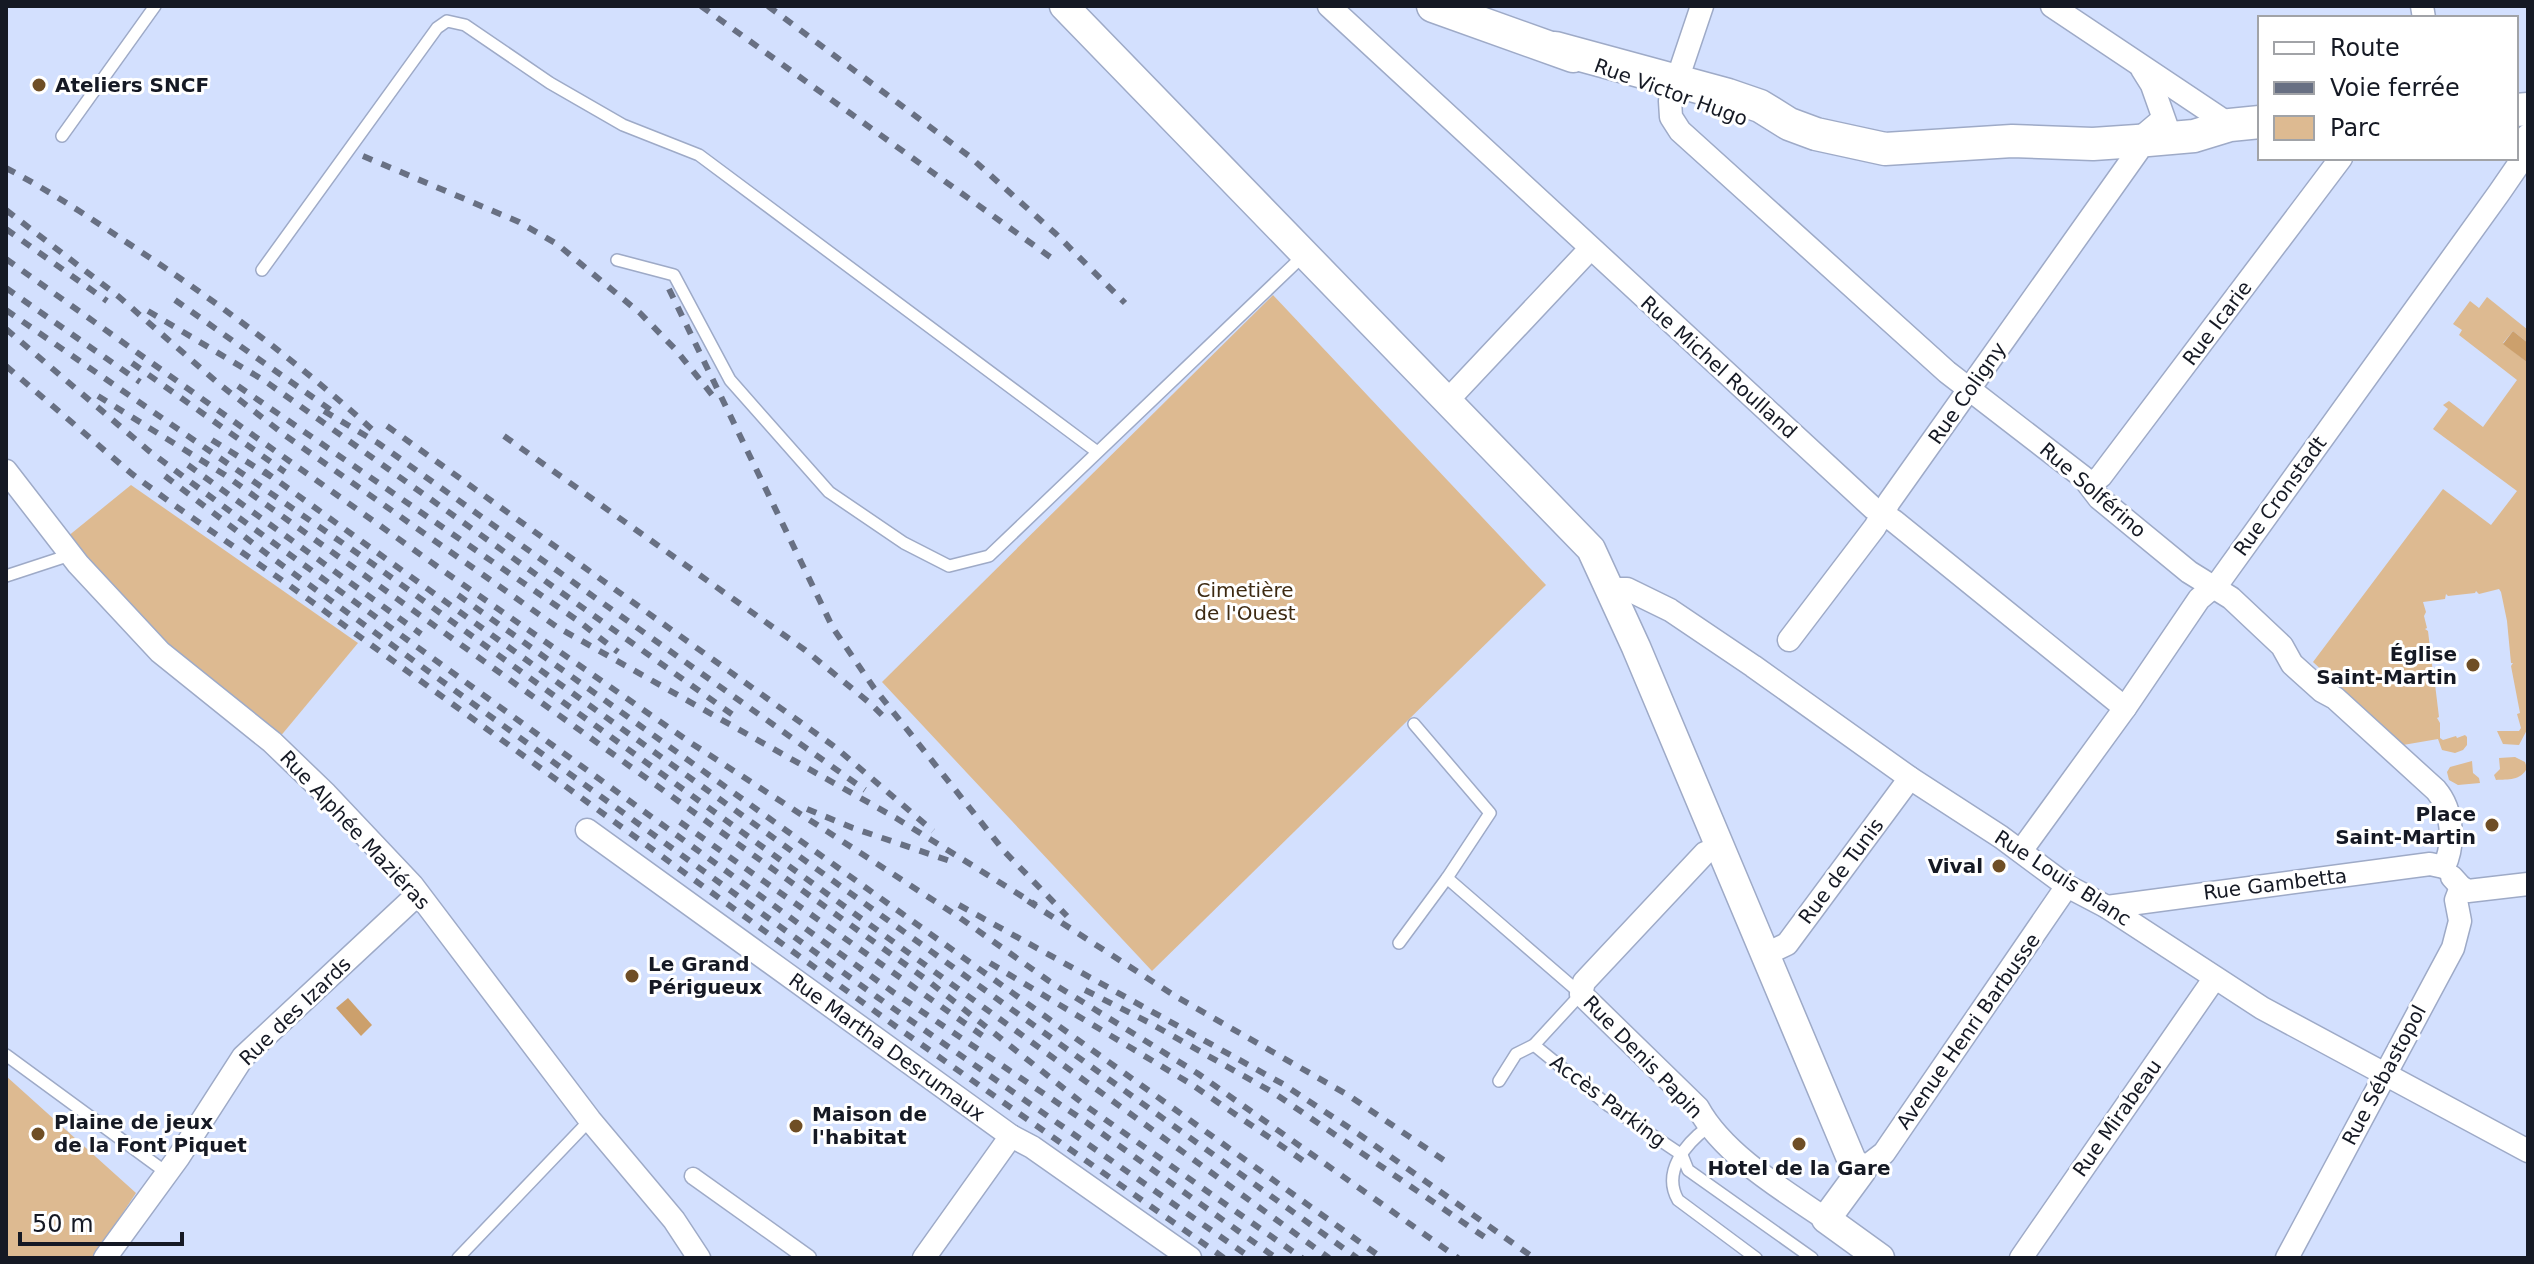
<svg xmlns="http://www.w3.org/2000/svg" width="2534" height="1264" viewBox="0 0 2534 1264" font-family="'DejaVu Sans',sans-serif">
	<rect width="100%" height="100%" fill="#d3e0fe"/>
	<g fill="#ddba91">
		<polygon points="1273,295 1546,585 1152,971 882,682"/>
		<polygon points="2487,297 2528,330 2528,343 2513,331 2503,343 2528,363 2528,728 2519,745 2503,744 2497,731 2519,731 2521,728 2517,714 2520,713 2511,666 2513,663 2511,663 2507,621 2501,592 2499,589 2479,594 2476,591 2475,593 2448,596 2446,594 2445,599 2423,602 2426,612 2424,616 2427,628 2425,629 2428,631 2433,673 2431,674 2434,676 2439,717 2437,718 2440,723 2440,738 2443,740 2456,736 2457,738 2465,735 2467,737 2467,745 2463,750 2455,753 2442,750 2438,739 2403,745 2313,662 2443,489 2491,525 2517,491 2433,429 2448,409 2443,405 2449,401 2483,427 2517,380 2459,335 2462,330 2453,324 2470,301 2479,308"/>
		<polygon points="131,485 358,643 279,738 166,646 67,537"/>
		<path d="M2515,757L2525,762L2527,768C2521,781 2508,779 2496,780L2494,775L2500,769L2499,758Z"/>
		<polygon points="2472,761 2473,773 2479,778 2480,783 2458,785 2449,780 2447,772 2450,767"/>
		<polygon points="6,1076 136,1193 93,1258 6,1258"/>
	</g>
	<g fill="#cca06c">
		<polygon points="2513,331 2528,343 2528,363 2503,344"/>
		<polygon points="348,998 372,1025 361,1036 336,1008"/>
	</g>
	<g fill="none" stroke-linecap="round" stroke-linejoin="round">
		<defs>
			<g id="service">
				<polyline points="62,136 155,6"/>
				<polyline points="617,260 674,275 730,380 829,492 904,543 949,566 989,556 1305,254"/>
				<polyline points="262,270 437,28 447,21 465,25 550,83 623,125 699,155 1096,451"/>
				<polyline points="6,576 70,555"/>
				<polyline points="1447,878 1581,994 1534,1045 1516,1054 1499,1081"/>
				<polyline points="1399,943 1447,878 1490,813 1414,724"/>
				<polyline points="1534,1045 1609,1106 1682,1155"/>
				<polyline points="6,1055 167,1173"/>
				<path d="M1708,1127C1685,1144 1662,1172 1678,1200L1756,1258"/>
				<polyline points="1682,1155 1688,1170 1812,1258"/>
				<polyline points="458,1258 590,1120"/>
			</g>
			<polyline id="pedestrian" points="693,1176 808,1258"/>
			<g id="minor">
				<polyline points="1329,6 1873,508 1894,521 2125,708"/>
				<path d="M1702,6L1670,101L1671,117L1680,131L1947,372L2083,477L2099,498L2189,572L2231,598L2282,646L2292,664L2322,691L2335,698L2436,790C2453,810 2455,844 2444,867"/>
				<polyline points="2052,6 2230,125"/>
				<polyline points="2422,6 2424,18"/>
				<polyline points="2142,69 2152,85 2169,133"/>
				<polyline points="1447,401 1590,249"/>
				<polyline points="6,471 78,564 160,652 272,742 326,794 412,885 590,1120 674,1220 699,1258"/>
				<polyline points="2090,485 2101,476 2341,158"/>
				<polyline points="1611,589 1627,589 1670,610 1753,666 1910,778 2001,837 2067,886 2107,907 2262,1008 2528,1151"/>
				<polyline points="1789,640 1875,527 1889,502 2138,151 2137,141 2163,119"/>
				<polyline points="587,830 1011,1136 1032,1147 1190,1258"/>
				<path d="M1719,847L1705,853L1584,982L1581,994L1698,1108C1723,1154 1783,1190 1826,1219"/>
				<polyline points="2021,851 2125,708 2199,599 2219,582 2499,193 2521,161 2528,135"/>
				<polyline points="2452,877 2461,887 2468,891 2528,884"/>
				<polyline points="2107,907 2430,864 2444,867"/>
				<polyline points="1764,955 1787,944 1910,778"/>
				<polyline points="1862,1170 1884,1153 2067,886"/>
				<polyline points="105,1258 178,1158 243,1057 418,894"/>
				<polyline points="924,1258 1011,1136"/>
				<polyline points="2021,1258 2214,979"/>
				<polyline points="2287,1258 2453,948 2460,921 2456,900 2461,887"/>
			</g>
			<polyline id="tertiary" points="1064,6 1591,549 1636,647 1852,1161 1862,1170 1826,1219 1880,1258"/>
			<g id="secondary">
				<polyline points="1433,6 1573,56"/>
				<polyline points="1555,48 1728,95 1760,106 1789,124 1816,134 1885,149 2012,141 2093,144 2137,141 2194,136 2230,125 2260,122"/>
				<polyline points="2516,110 2528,109"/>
			</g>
		</defs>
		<use href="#service" stroke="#9eaac7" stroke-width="14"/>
		<use href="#pedestrian" stroke="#9eaac7" stroke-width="19"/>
		<use href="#minor" stroke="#9eaac7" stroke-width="25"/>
		<use href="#tertiary" stroke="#9eaac7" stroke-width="31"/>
		<use href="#secondary" stroke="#9eaac7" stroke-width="35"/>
		<use href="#service" stroke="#fff" stroke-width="11"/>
		<use href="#pedestrian" stroke="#fff" stroke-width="16"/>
		<use href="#minor" stroke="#fff" stroke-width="22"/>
		<use href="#tertiary" stroke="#fff" stroke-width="28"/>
		<use href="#secondary" stroke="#fff" stroke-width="32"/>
		<g stroke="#687083" stroke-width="6" stroke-dasharray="10 10" stroke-linecap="butt">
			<polyline points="701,6 1053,259"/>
			<polyline points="768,6 969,156 1056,234 1125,303"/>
			<polyline points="363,156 519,222 557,244 640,313 676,350 713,396"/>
			<path d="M6,168C46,189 83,213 120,238C211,297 296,360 376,433"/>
			<polyline points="6,210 118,296 219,384 286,436 557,627 896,818 1036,905"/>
			<polyline points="6,229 107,301"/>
			<polyline points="6,259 445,572 691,743 956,915 1049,981 1197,1073 1458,1258"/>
			<polyline points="6,288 140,382"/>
			<polyline points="669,289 833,628 874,688 1004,851 1067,916"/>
			<polyline points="175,300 335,413"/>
			<polyline points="6,310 370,562 1329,1258"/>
			<polyline points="148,311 265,381 740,720"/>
			<polyline points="6,329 149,451 231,512 893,992 1086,1122 1276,1258"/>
			<polyline points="132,363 285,472"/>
			<polyline points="6,366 132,474 174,505 286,583 898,1028 1224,1258"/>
			<polyline points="238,386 577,620 618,652"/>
			<polyline points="98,396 225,475 346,562 927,980 1086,1106 1302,1258"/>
			<polyline points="324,411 378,443 865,790"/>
			<polyline points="387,426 835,747 933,831"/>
			<polyline points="504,436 805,650 871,704 886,719"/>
			<polyline points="212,440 273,478"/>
			<polyline points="188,465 421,634"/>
			<polyline points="264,471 1357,1258"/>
			<polyline points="165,476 275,560 877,997 1251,1258"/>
			<polyline points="458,595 1382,1258"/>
			<polyline points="807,809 853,828 950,861"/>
			<polyline points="680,822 990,1041"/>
			<polyline points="1028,901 1175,996 1348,1095 1445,1161"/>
			<polyline points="959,905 1283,1084 1360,1135 1534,1258"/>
			<polyline points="990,963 1191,1084 1308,1164"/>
			<polyline points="1085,990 1148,1022 1274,1093 1486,1238"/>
		</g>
	</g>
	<g fill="#6f4e25" stroke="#fff" stroke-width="3">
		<circle cx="39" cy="85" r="8"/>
		<circle cx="2473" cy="665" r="8"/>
		<circle cx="2492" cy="825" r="8"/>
		<circle cx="1999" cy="866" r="8"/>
		<circle cx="632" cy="976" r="8"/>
		<circle cx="796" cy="1126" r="8"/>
		<circle cx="38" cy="1134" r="8"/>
		<circle cx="1799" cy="1144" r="8"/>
	</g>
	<g text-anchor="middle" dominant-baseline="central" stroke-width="6" stroke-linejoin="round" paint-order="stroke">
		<g font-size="20" font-weight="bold" fill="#151924" stroke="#fff" text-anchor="start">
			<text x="55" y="85">Ateliers SNCF</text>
			<text x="2457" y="654" text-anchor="end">Église<tspan x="2457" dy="23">Saint-Martin</tspan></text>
			<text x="2476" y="814" text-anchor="end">Place<tspan x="2476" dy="23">Saint-Martin</tspan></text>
			<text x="1983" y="866" text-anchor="end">Vival</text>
			<text x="648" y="964">Le Grand<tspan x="648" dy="23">Périgueux</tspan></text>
			<text x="812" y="1114">Maison de<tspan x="812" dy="23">l'habitat</tspan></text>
			<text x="54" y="1122">Plaine de jeux<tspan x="54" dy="23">de la Font Piquet</tspan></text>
			<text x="1799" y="1168" text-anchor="middle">Hotel de la Gare</text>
		</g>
		<g font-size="20" fill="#151924" stroke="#fff">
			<text transform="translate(1671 92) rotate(20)">Rue Victor Hugo</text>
			<text transform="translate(2217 323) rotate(-53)">Rue Icarie</text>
			<text transform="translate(1719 367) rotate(42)">Rue Michel Roulland</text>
			<text transform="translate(1967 393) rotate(-55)">Rue Coligny</text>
			<text transform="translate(2093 490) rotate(41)">Rue Solférino</text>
			<text transform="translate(2280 496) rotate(-54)">Rue Cronstadt</text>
			<text transform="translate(355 830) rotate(47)">Rue Alphée Maziéras</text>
			<text transform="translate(1841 871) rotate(-53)">Rue de Tunis</text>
			<text transform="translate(2063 878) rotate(33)">Rue Louis Blanc</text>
			<text transform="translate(2275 884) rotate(-7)">Rue Gambetta</text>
			<text transform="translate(295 1011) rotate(-44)">Rue des Izards</text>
			<text transform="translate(1968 1031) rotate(-55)">Avenue Henri Barbusse</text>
			<text transform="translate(887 1047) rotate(36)">Rue Martha Desrumaux</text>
			<text transform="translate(1643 1057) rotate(46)">Rue Denis Papin</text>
			<text transform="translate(2384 1075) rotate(-62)">Rue Sébastopol</text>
			<text transform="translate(1608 1101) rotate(37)">Accès Parking</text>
			<text transform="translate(2117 1118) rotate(-55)">Rue Mirabeau</text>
		</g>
		<g font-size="20" fill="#3d2a12" stroke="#fff">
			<text x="1245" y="590">Cimetière<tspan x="1245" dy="23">de l'Ouest</tspan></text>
		</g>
	</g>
	<rect width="2534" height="1264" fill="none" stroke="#151924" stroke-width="16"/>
	<rect x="2258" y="16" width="260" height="144" fill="#ffffff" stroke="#a1a3a7" stroke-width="2"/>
	<rect x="2274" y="42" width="40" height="12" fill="#ffffff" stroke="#a1a3a7" stroke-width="2"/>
	<text x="2330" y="56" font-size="24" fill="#151924">Route</text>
	<rect x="2274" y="82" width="40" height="12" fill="#687083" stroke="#a1a3a7" stroke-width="2"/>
	<text x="2330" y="96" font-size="24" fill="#151924">Voie ferrée</text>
	<rect x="2274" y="116" width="40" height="24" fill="#ddba91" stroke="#a1a3a7" stroke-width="2"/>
	<text x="2330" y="136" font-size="24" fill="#151924">Parc</text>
	<path d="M20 1232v12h162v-12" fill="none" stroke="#151924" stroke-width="4"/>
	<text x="32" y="1232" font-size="24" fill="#151924" stroke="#ffffff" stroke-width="6" paint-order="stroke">50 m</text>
</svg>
